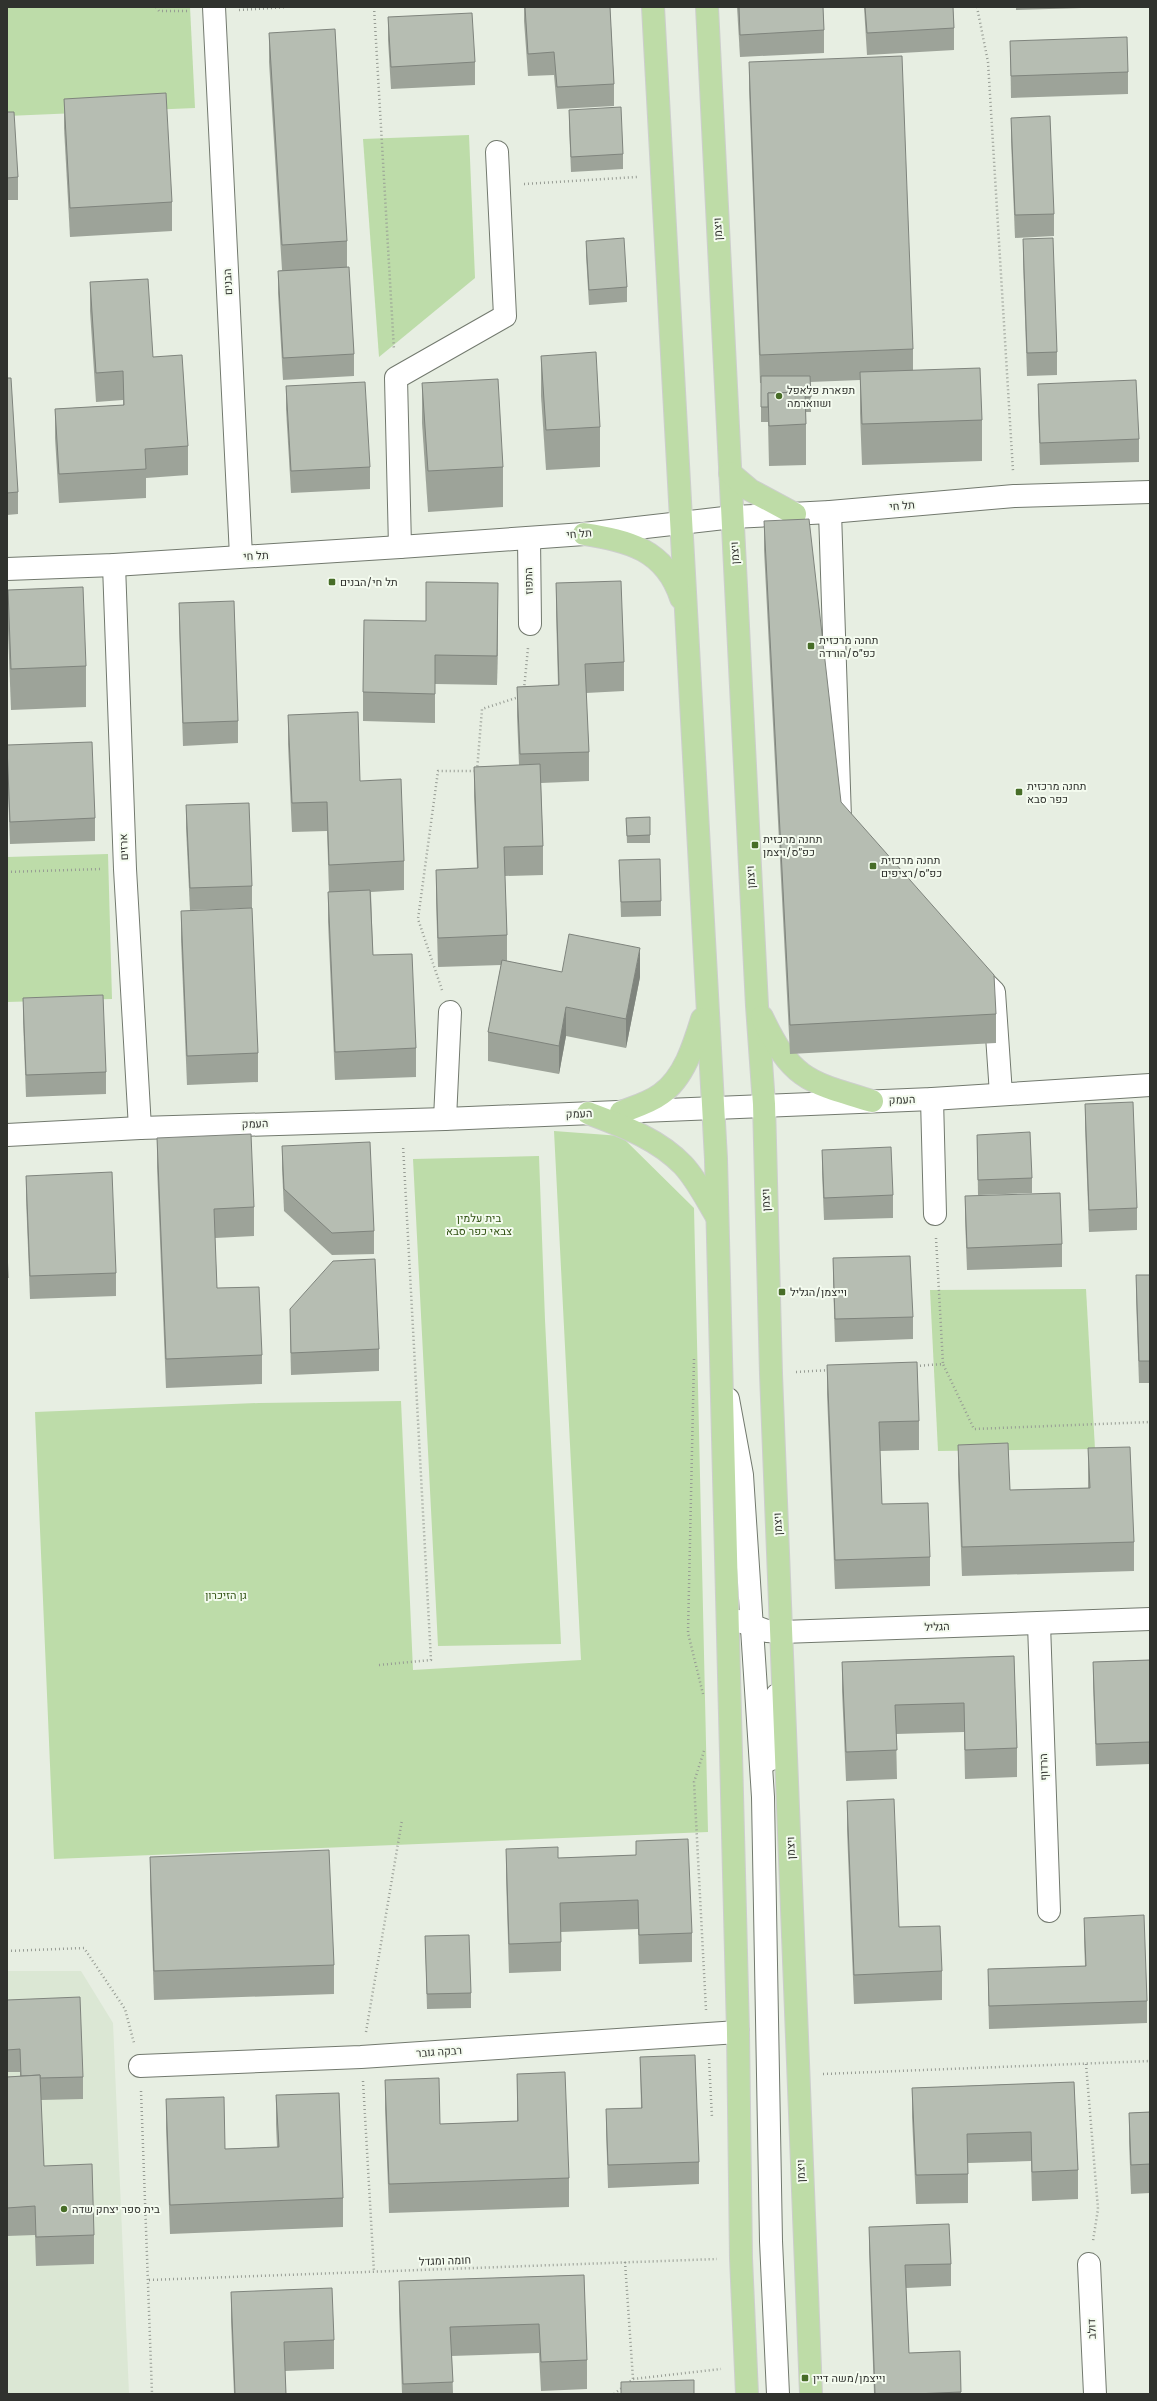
<svg xmlns="http://www.w3.org/2000/svg" width="1157" height="2401" viewBox="0 0 1157 2401" font-family="'Fira Sans',Heebo,sans-serif">
	<rect width="100%" height="100%" fill="#e7eee2"/>
	<polygon fill="#dbe7d4" points="7,1971 81,1971 113,2023 129,2394 7,2394"/>
	<g fill="#bddca9">
		<polygon points="7,7 190,7 195,108 7,116"/>
		<polygon points="469,135 475,278 379,357 363,139"/>
		<polygon points="108,854 112,999 7,1002 7,857"/>
		<polygon points="554,1131 621,1136 694,1208 708,1832 54,1859 35,1412 259,1403 401,1401 413,1670 581,1660"/>
		<polygon points="539,1156 545,1320 561,1644 438,1646 413,1159"/>
		<polygon points="1086,1289 1095,1449 938,1451 930,1290"/>
	</g>
	<g fill="none" stroke-linecap="round" stroke-linejoin="round">
		<defs>
			<g id="minor">
				<polyline points="214,7 241,556"/>
				<polyline points="830,512 840,819"/>
				<polyline points="529,538 530,624"/>
				<polyline points="400,547 396,378 505,316 497,152"/>
				<polyline points="114,565 125,869 140,1128"/>
				<polyline points="7,569 114,565 400,547 584,534 733,517 830,512 1014,496 1150,492"/>
				<polyline points="987,985 994,992 1001,1094"/>
				<polyline points="932,1099 935,1214"/>
				<polyline points="445,1119 450,1012"/>
				<polyline points="7,1135 140,1128 445,1119 932,1099 1150,1085"/>
				<polyline points="728,1399 742,1475 763,1797 771,2241 778,2394"/>
				<polyline points="739,1621 767,1631 782,1632 1150,1619"/>
				<polyline points="1039,1624 1049,1911"/>
				<polyline points="769,1760 777,1695"/>
				<polyline points="140,2066 361,2057 738,2032"/>
				<polyline points="1089,2264 1095,2394"/>
			</g>
			<g id="major">
				<polyline points="653,7 716,1159 738,2032 741,2258 747,2394"/>
				<polyline points="707,7 757,1006 764,1104 771,1374 811,2394"/>
				<polyline points="730,473 750,490 795,514"/>
				<path d="M584,534C628,541 665,549 681,598"/>
				<path d="M762,1017C792,1080 808,1082 872,1101"/>
				<path d="M621,1112C634,1107 649,1103 661,1094C684,1078 694,1045 702,1019"/>
				<path d="M588,1113C622,1126 657,1138 683,1165C697,1180 706,1199 717,1217"/>
			</g>
		</defs>
		<use href="#minor" stroke="#72796e" stroke-width="24"/>
		<use href="#major" stroke="#cdcecd" stroke-width="24"/>
		<g stroke="#979c94" stroke-width="2.5" stroke-dasharray="1 3" stroke-linecap="butt">
			<polyline points="156,7 159,11 190,11"/>
			<polyline points="374,7 394,350"/>
			<polyline points="977,7 988,62 1013,471"/>
			<polyline points="239,10 286,7"/>
			<polyline points="524,184 637,177"/>
			<polyline points="524,689 528,648"/>
			<polyline points="7,872 100,869"/>
			<polyline points="442,990 418,919 438,771 477,771 482,709 519,697"/>
			<polyline points="936,1238 943,1364"/>
			<polyline points="694,1359 688,1633 703,1694"/>
			<polyline points="916,1366 943,1364 974,1429 1150,1422"/>
			<polyline points="796,1372 831,1370"/>
			<polyline points="379,1665 431,1660 403,1145"/>
			<polyline points="704,1751 694,1782 706,2010"/>
			<polyline points="7,1951 84,1948 125,2009 134,2043"/>
			<polyline points="366,2032 402,1820"/>
			<polyline points="709,2059 712,2118"/>
			<polyline points="1086,2064 1098,2209 1093,2241"/>
			<polyline points="823,2074 1150,2061"/>
			<polyline points="363,2081 374,2272"/>
			<polyline points="141,2091 152,2394"/>
			<polyline points="625,2262 633,2379"/>
			<polyline points="149,2280 717,2259"/>
			<polyline points="627,2384 633,2379 721,2369"/>
			<polyline points="614,2394 623,2387"/>
		</g>
		<use href="#minor" stroke="#fff" stroke-width="22"/>
		<use href="#major" stroke="#bedca7" stroke-width="22"/>
	</g>
	<g fill="#9da399">
		<polygon points="524,7 610,7 614,84 614,106 557,109 554,75 528,76 524,21"/>
		<polygon points="737,7 823,7 824,30 824,53 740,57"/>
		<polygon points="864,7 953,7 954,28 954,50 867,55"/>
		<polygon points="1016,7 1082,7 1082,8 1016,10"/>
		<polygon points="388,17 475,62 475,85 391,89 388,40"/>
		<polygon points="269,33 347,241 347,267 354,354 354,376 283,380 278,293 278,271 282,270 269,62"/>
		<polygon points="1010,41 1128,72 1128,94 1011,98"/>
		<polygon points="749,62 913,349 913,371 982,420 982,461 862,465 860,413 860,380 810,382 811,412 806,412 806,465 769,466 768,422 761,422 761,383 760,383 749,90"/>
		<polygon points="64,99 172,202 172,231 70,237 64,128"/>
		<polygon points="569,110 623,154 623,169 571,172 569,125"/>
		<polygon points="7,112 18,177 18,200 7,200"/>
		<polygon points="1011,118 1054,214 1054,236 1015,238 1011,140"/>
		<polygon points="1023,239 1057,352 1057,375 1027,376 1023,261"/>
		<polygon points="586,241 627,287 627,302 589,305 586,256"/>
		<polygon points="90,282 153,357 188,446 188,475 146,478 146,498 59,503 55,438 55,409 123,405 123,400 96,402 90,311"/>
		<polygon points="541,356 600,427 600,467 546,470 541,396"/>
		<polygon points="7,378 18,492 18,514 7,515"/>
		<polygon points="422,383 503,467 503,507 428,512 422,423"/>
		<polygon points="1038,384 1139,439 1139,462 1040,465 1038,406"/>
		<polygon points="286,386 370,467 370,489 291,493 286,409"/>
		<polygon points="764,521 841,802 996,1014 996,1043 790,1054 764,550"/>
		<polygon points="556,583 624,662 624,691 586,693 589,752 589,781 541,783 543,846 543,875 505,876 507,935 507,961 562,972 640,977 626,1048 566,1036 559,1074 488,1061 488,1032 501,965 438,967 436,899 436,870 477,868 474,796 474,767 519,765 517,716 517,687 558,685 556,612"/>
		<polygon points="8,590 86,666 86,707 11,710 8,631"/>
		<polygon points="179,603 238,721 238,743 183,746 179,625"/>
		<polygon points="498,612 497,685 435,684 435,723 363,721 363,692 426,621"/>
		<polygon points="288,715 360,781 404,861 404,890 371,892 373,955 416,1048 416,1077 335,1080 328,921 328,892 329,892 327,831 292,832 288,744"/>
		<polygon points="7,745 95,818 95,841 10,844 7,767"/>
		<polygon points="186,805 252,886 252,908 190,910 186,828"/>
		<polygon points="650,817 650,843 627,843 626,818"/>
		<polygon points="619,860 661,901 661,916 621,917"/>
		<polygon points="181,911 258,1053 258,1082 187,1085 181,940"/>
		<polygon points="23,998 106,1072 106,1094 26,1097 23,1020"/>
		<polygon points="1085,1104 1137,1208 1137,1230 1089,1232 1085,1127"/>
		<polygon points="977,1135 1032,1178 1032,1193 978,1195"/>
		<polygon points="157,1138 254,1207 254,1236 215,1238 217,1288 262,1355 262,1384 166,1388 157,1167"/>
		<polygon points="282,1146 374,1231 374,1254 332,1255 284,1211 282,1168"/>
		<polygon points="822,1150 893,1195 893,1218 824,1220 822,1172"/>
		<polygon points="26,1176 116,1273 116,1296 30,1299 26,1198"/>
		<polygon points="965,1196 1062,1244 1062,1267 967,1270 965,1219"/>
		<polygon points="7,1247 8,1278 8,1301 7,1301"/>
		<polygon points="833,1258 913,1317 913,1339 835,1342 833,1281"/>
		<polygon points="1136,1275 1150,1275 1150,1383 1139,1383 1136,1298"/>
		<polygon points="290,1309 379,1349 379,1371 291,1375 290,1332"/>
		<polygon points="827,1365 919,1421 919,1450 880,1451 882,1504 930,1557 930,1586 835,1589 827,1394"/>
		<polygon points="958,1445 1010,1490 1088,1488 1088,1448 1134,1542 1134,1571 962,1576 958,1474"/>
		<polygon points="1014,1656 1017,1748 1017,1777 965,1779 964,1732 896,1734 897,1779 846,1781 842,1691 842,1662"/>
		<polygon points="1150,1660 1150,1764 1096,1766 1093,1684 1093,1662"/>
		<polygon points="847,1801 899,1927 942,1971 942,2000 854,2004 847,1830"/>
		<polygon points="506,1849 558,1858 636,1855 692,1933 692,1962 639,1964 638,1929 561,1932 561,1971 509,1973 506,1877"/>
		<polygon points="150,1857 334,1965 334,1994 154,2000 150,1886"/>
		<polygon points="1084,1918 1147,2001 1147,2023 989,2029 988,1992 988,1969 1085,1966 1084,1940"/>
		<polygon points="425,1936 471,1993 471,2008 427,2009"/>
		<polygon points="7,2000 83,2077 83,2099 41,2100 44,2166 94,2235 94,2264 36,2266 35,2235 7,2236 7,2077 20,2076 20,2072 7,2072"/>
		<polygon points="640,2057 699,2162 699,2184 608,2188 606,2131 606,2109 641,2108"/>
		<polygon points="517,2074 569,2178 569,2207 389,2213 385,2109 385,2080 440,2124 517,2121"/>
		<polygon points="1074,2082 1078,2170 1078,2199 1032,2201 1031,2161 968,2163 968,2203 916,2204 912,2117 912,2088"/>
		<polygon points="276,2095 343,2198 343,2227 170,2234 166,2128 166,2099 225,2149 277,2147 276,2124"/>
		<polygon points="1150,2112 1150,2193 1131,2194 1129,2142 1129,2113"/>
		<polygon points="869,2227 951,2264 951,2286 906,2288 909,2353 960,2351 961,2394 874,2394 869,2249"/>
		<polygon points="584,2275 587,2360 587,2389 541,2391 539,2353 452,2356 453,2394 402,2394 399,2310 399,2281"/>
		<polygon points="231,2292 334,2340 334,2369 285,2371 286,2394 234,2394 231,2321"/>
	</g>
	<g fill="#7f847d">
		<polygon points="498,583 498,612 497,685 497,656"/>
		<polygon points="640,948 640,977 626,1048 626,1019"/>
		<polygon points="566,1007 566,1036 559,1074 559,1046"/>
	</g>
	<g fill="#b6bdb2" stroke="#7f847d">
		<polygon points="525,7 610,7 614,84 557,87 554,52 528,54"/>
		<polygon points="739,7 823,7 824,30 740,35"/>
		<polygon points="865,7 953,7 954,28 867,33"/>
		<polygon points="472,13 475,62 391,67 388,17"/>
		<polygon points="335,29 347,241 282,245 269,33"/>
		<polygon points="1127,37 1128,72 1011,76 1010,41"/>
		<polygon points="902,56 913,349 760,355 749,62"/>
		<polygon points="166,93 172,202 70,208 64,99"/>
		<polygon points="621,107 623,154 571,157 569,110"/>
		<polygon points="7,112 14,112 18,177 7,178"/>
		<polygon points="1050,116 1054,214 1015,215 1011,118"/>
		<polygon points="624,238 627,287 589,290 586,241"/>
		<polygon points="1053,238 1057,352 1027,353 1023,239"/>
		<polygon points="349,267 354,354 283,358 278,271"/>
		<polygon points="148,279 153,357 182,355 188,446 145,449 146,469 59,474 55,409 124,405 123,371 96,373 90,282"/>
		<polygon points="596,352 600,427 546,430 541,356"/>
		<polygon points="980,368 982,420 862,424 860,372"/>
		<polygon points="761,376 810,376 811,397 805,397 805,392 768,393 768,407 761,407"/>
		<polygon points="7,378 11,378 18,492 7,493"/>
		<polygon points="498,379 503,467 428,471 422,383"/>
		<polygon points="1136,380 1139,439 1040,443 1038,384"/>
		<polygon points="365,382 370,467 291,471 286,386"/>
		<polygon points="805,392 806,424 769,426 768,393"/>
		<polygon points="809,519 841,802 994,975 996,1014 790,1025 764,521"/>
		<polygon points="621,581 624,662 585,664 589,752 520,754 517,687 559,685 556,583"/>
		<polygon points="426,582 498,583 497,656 435,655 435,694 363,692 364,620 426,621"/>
		<polygon points="83,587 86,666 11,669 8,590"/>
		<polygon points="234,601 238,721 183,723 179,603"/>
		<polygon points="358,712 360,781 401,779 404,861 329,865 327,802 292,803 288,715"/>
		<polygon points="92,742 95,818 10,822 7,745"/>
		<polygon points="540,764 543,846 504,847 507,935 438,938 436,870 478,868 474,767"/>
		<polygon points="249,803 252,886 190,888 186,805"/>
		<polygon points="650,817 650,835 627,836 626,818"/>
		<polygon points="660,859 661,901 621,902 619,860"/>
		<polygon points="370,890 373,955 412,954 416,1048 335,1052 328,892"/>
		<polygon points="252,908 258,1053 187,1056 181,911"/>
		<polygon points="569,934 640,948 626,1019 566,1007 559,1046 488,1032 502,960 562,972"/>
		<polygon points="103,995 106,1072 26,1075 23,998"/>
		<polygon points="1133,1102 1137,1208 1089,1210 1085,1104"/>
		<polygon points="1030,1132 1032,1178 978,1180 977,1135"/>
		<polygon points="251,1134 254,1207 214,1209 217,1288 259,1287 262,1355 166,1359 157,1138"/>
		<polygon points="370,1142 374,1231 332,1233 284,1189 282,1146"/>
		<polygon points="891,1147 893,1195 824,1198 822,1150"/>
		<polygon points="112,1172 116,1273 30,1276 26,1176"/>
		<polygon points="1060,1193 1062,1244 967,1248 965,1196"/>
		<polygon points="7,1247 8,1278 7,1279"/>
		<polygon points="910,1256 913,1317 835,1319 833,1258"/>
		<polygon points="375,1259 379,1349 291,1353 290,1309 333,1261"/>
		<polygon points="1136,1275 1150,1275 1150,1361 1139,1361"/>
		<polygon points="917,1362 919,1421 879,1422 882,1504 928,1503 930,1557 835,1560 827,1365"/>
		<polygon points="1008,1443 1010,1490 1090,1488 1088,1448 1130,1447 1134,1542 962,1547 958,1445"/>
		<polygon points="1014,1656 1017,1748 965,1750 964,1703 895,1705 897,1750 846,1752 842,1662"/>
		<polygon points="1150,1660 1150,1742 1096,1744 1093,1662"/>
		<polygon points="894,1799 899,1927 940,1926 942,1971 854,1975 847,1801"/>
		<polygon points="688,1839 692,1933 639,1935 638,1900 560,1903 561,1942 509,1944 506,1849 558,1847 558,1858 636,1855 636,1841"/>
		<polygon points="329,1850 334,1965 154,1971 150,1857"/>
		<polygon points="1144,1915 1147,2001 989,2006 988,1969 1086,1966 1084,1918"/>
		<polygon points="469,1935 471,1993 427,1994 425,1936"/>
		<polygon points="80,1997 83,2077 40,2078 40,2075 21,2076 20,2049 7,2050 7,2000"/>
		<polygon points="695,2055 699,2162 608,2165 606,2109 642,2108 640,2057"/>
		<polygon points="565,2072 569,2178 389,2184 385,2080 439,2078 440,2124 518,2121 517,2074"/>
		<polygon points="40,2075 44,2166 92,2164 94,2235 36,2237 35,2206 7,2208 7,2077"/>
		<polygon points="1074,2082 1078,2170 1032,2172 1031,2132 967,2134 968,2174 916,2175 912,2088"/>
		<polygon points="339,2093 343,2198 170,2205 166,2099 224,2097 225,2149 279,2147 276,2095"/>
		<polygon points="1150,2112 1150,2164 1131,2165 1129,2113"/>
		<polygon points="949,2224 951,2264 905,2265 909,2353 960,2351 961,2392 914,2394 875,2394 869,2227"/>
		<polygon points="584,2275 587,2360 541,2362 539,2324 450,2327 453,2382 403,2384 399,2281"/>
		<polygon points="332,2288 334,2340 284,2342 286,2394 235,2394 231,2292"/>
		<polygon points="694,2380 694,2394 621,2394 621,2382"/>
	</g>
	<g fill="#476d27" stroke="#f4fbef" stroke-width="1.5">
		<circle cx="779" cy="396" r="4"/>
		<rect x="328" y="578" width="8" height="8" rx="2"/>
		<rect x="807" y="642" width="8" height="8" rx="2"/>
		<rect x="1015" y="788" width="8" height="8" rx="2"/>
		<rect x="751" y="841" width="8" height="8" rx="2"/>
		<rect x="869" y="862" width="8" height="8" rx="2"/>
		<rect x="778" y="1288" width="8" height="8" rx="2"/>
		<circle cx="64" cy="2209" r="4"/>
		<rect x="801" y="2374" width="8" height="8" rx="2"/>
	</g>
	<g text-anchor="middle" dominant-baseline="central" stroke-width="4" stroke-linejoin="round" paint-order="stroke">
		<g font-size="11" fill="#30322e" stroke="#f4fbef">
			<text transform="translate(718 229) rotate(-93)">ויצמן</text>
			<text transform="translate(228 282) rotate(-93)">הבנים</text>
			<text transform="translate(902 506) rotate(-5)">תל חי</text>
			<text transform="translate(579 534) rotate(-5)">תל חי</text>
			<text transform="translate(735 553) rotate(-93)">ויצמן</text>
			<text transform="translate(256 556) rotate(-3)">תל חי</text>
			<text transform="translate(529 581) rotate(-91)">התפוז</text>
			<text transform="translate(124 847) rotate(-92)">ארזים</text>
			<text transform="translate(751 877) rotate(-93)">ויצמן</text>
			<text transform="translate(902 1100) rotate(-2)">העמק</text>
			<text transform="translate(579 1114) rotate(-2)">העמק</text>
			<text transform="translate(255 1124) rotate(-2)">העמק</text>
			<text transform="translate(766 1200) rotate(-92)">ויצמן</text>
			<text transform="translate(778 1524) rotate(-93)">ויצמן</text>
			<text transform="translate(937 1627) rotate(-2)">הגליל</text>
			<text transform="translate(1044 1767) rotate(-92)">הרדוף</text>
			<text transform="translate(791 1848) rotate(-92)">ויצמן</text>
			<text transform="translate(439 2052) rotate(-4)">רבקה גובר</text>
			<text transform="translate(801 2171) rotate(-91)">ויצמן</text>
			<text transform="translate(445 2261) rotate(-2)">חומה ומגדל</text>
			<text transform="translate(1092 2329) rotate(-92)">דולב</text>
		</g>
		<g font-size="11" fill="#30322e" stroke="#f4fbef" text-anchor="start">
			<text x="787" y="390">תפארת פלאפל<tspan x="787" dy="13">ושווארמה</tspan></text>
			<text x="340" y="582">תל חי/הבנים</text>
			<text x="819" y="640">תחנה מרכזית<tspan x="819" dy="13">כפ״ס/הורדה</tspan></text>
			<text x="1027" y="786">תחנה מרכזית<tspan x="1027" dy="13">כפר סבא</tspan></text>
			<text x="763" y="839">תחנה מרכזית<tspan x="763" dy="13">כפ״ס/ויצמן</tspan></text>
			<text x="881" y="860">תחנה מרכזית<tspan x="881" dy="13">כפ״ס/רציפים</tspan></text>
			<text x="790" y="1292">וייצמן/הגליל</text>
			<text x="72" y="2209">בית ספר יצחק שדה</text>
			<text x="813" y="2378">וייצמן/משה דיין</text>
		</g>
		<g font-size="11" fill="#315213" stroke="#f4fbef">
			<text x="479" y="1218">בית עלמין<tspan x="479" dy="13">צבאי כפר סבא</tspan></text>
			<text x="226" y="1595">גן הזיכרון</text>
		</g>
	</g>
	<rect width="1157" height="2401" fill="none" stroke="#30322e" stroke-width="16"/>
</svg>
